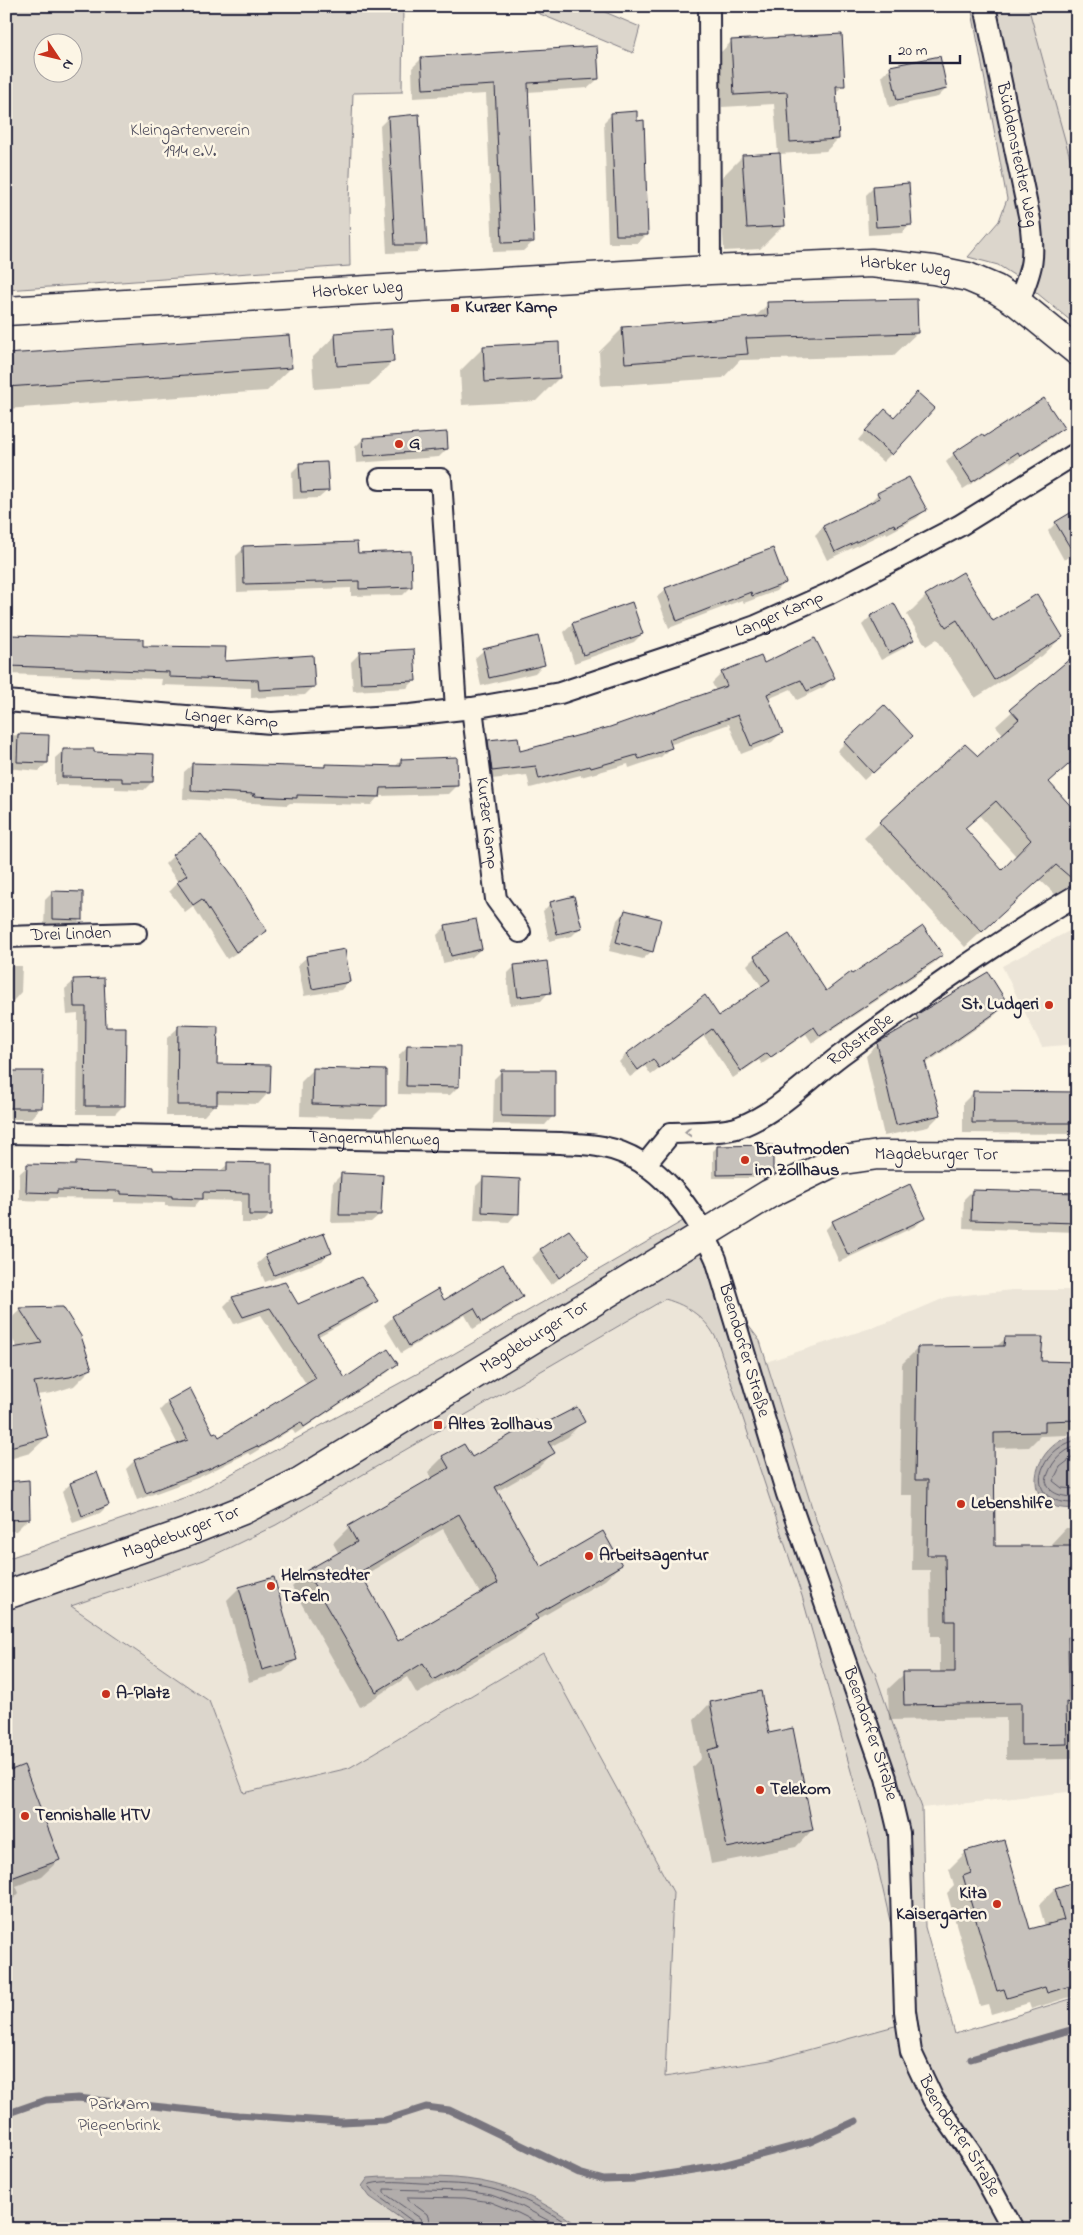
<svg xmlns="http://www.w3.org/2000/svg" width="1083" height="2235" viewBox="0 0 1083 2235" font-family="'Indie Flower',sans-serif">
	<rect width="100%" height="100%" fill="#fcf5e5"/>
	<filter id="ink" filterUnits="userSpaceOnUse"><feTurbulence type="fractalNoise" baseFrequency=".02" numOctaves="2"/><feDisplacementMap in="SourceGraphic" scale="10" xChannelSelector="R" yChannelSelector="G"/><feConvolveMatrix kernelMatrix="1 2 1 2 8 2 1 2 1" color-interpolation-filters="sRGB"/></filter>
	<g filter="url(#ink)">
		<g fill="#ece5d8">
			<polygon points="1028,6 1077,6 1077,183 1071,166"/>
			<polygon points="1077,927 1077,1044 1042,1047 1002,966"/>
			<polygon points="1012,1290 1077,1290 1077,1791 922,1808 875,1673 864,1651 814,1514 766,1362 886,1323 947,1297"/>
			<polygon points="665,1299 675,1302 702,1317 710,1326 717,1340 802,1596 877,1864 913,2021 771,2060 665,2077 673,1892 543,1653 349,1768 244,1793 209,1701 71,1606 204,1560 276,1525"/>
		</g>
		<g fill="#dcd6cc" stroke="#7f7c84" fill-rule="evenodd">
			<path d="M6,6H403L402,92L353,93L349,203L350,266L6,290ZM42,42H72V72H42Z"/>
			<polygon points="521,6 591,6 640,27 633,53"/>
			<polygon points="971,6 1028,6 1077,183 1077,326 1020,279 998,265 968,257 999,221 1007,199"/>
			<path d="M702,1210L720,1242L748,1325L760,1341L814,1514L864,1651L875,1673L922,1808L925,1927L955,2034L1077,1997V2229H6V1559L192,1495L450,1356ZM665,1299C689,1306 706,1318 717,1340L802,1596L877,1864L913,2021L771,2060L665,2077L673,1892L543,1653L349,1768L244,1793L209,1701L71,1606L204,1560L276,1525Z"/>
		</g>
		<g fill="#b2adab" stroke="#78757e">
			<path d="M1077,1435V1508C1015,1515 1030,1442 1077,1435Z"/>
			<path d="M382,2177C418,2177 458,2175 494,2184C526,2192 557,2210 583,2229H416L370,2197L362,2186L368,2178Z"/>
		</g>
		<g fill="#0003" fill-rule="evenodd">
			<polygon points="732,41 843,85 836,93 838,139 826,151 779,154 783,226 760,249 724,251 719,180 743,156 778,154 774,104 722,107 719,54"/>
			<polygon points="421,59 598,79 588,88 527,92 533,242 523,251 493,252 486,94 413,98 412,68"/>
			<polygon points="891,67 946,89 938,97 889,107 882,76"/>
			<polygon points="612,114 647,234 638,243 608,243 604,122"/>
			<polygon points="388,118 425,244 417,252 387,253 380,126"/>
			<polygon points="874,187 911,224 902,233 868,235 866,195"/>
			<polygon points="768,304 917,333 893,356 740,360 723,378 601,386 599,352 623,328 753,319"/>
			<polygon points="336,335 393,361 369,385 314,389 312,358"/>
			<polygon points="484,347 559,378 536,401 462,405 460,371"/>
			<polygon points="6,356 291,368 267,391 6,409"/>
			<polygon points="877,418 891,454 883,462 858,440"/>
			<polygon points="1062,428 1054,436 1011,463 1009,460 963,489 946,462 954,454 983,438"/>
			<polygon points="363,439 447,449 439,457 356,463 355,447"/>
			<polygon points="300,464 328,490 319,498 293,499 292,472"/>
			<polygon points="878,494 925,510 917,518 887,534 886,532 827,560 815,535 823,527 871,504 870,502"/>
			<polygon points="1056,523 1077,552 1064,560 1048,531"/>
			<polygon points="244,548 357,554 411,587 403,595 351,596 351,588 237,592 236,556"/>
			<polygon points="784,582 776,591 744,603 742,600 669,628 657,597 666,589"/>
			<polygon points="926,596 993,623 1062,637 1042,656 975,698 937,639 926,646 907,615"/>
			<polygon points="894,604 912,640 904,648 881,660 862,625 870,617"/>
			<polygon points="573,624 642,634 634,642 574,663 564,632"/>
			<polygon points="6,636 142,640 142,647 224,663 313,687 305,695 251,698 251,688 161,685 162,679 6,674"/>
			<polygon points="484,650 543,665 535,673 481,686 475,658"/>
			<polygon points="360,653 415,680 407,688 353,691 351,662"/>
			<path d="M1077,654L1048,783L1077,881L1055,894L1039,879L965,947L864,838L880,823L978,758L1003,734L996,726ZM980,816L1016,856L1002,872L964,829Z"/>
			<polygon points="764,665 833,677 824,687 797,700 791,689 768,699 781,733 772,742 741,754 729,724 669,745 670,748 661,757 629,768 628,764 581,777 581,775 530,788 527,775 483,780 479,751 489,741 518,753 610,729 716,691 712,683 722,673"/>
			<polygon points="6,735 48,736 47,763 39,771 6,768"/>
			<polygon points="845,743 903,744 864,780 837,751"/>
			<polygon points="64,750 93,754 152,782 144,790 115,789 115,786 55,785 55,758"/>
			<polygon points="401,760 456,786 448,794 379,796 371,805 290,803 287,805 183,799 184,772 193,764 323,768 326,765 395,767"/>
			<polygon points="173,856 266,931 258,939 227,959 193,906 185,912 169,891 178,882 165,864"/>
			<polygon points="53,892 81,919 73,927 44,927 45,900"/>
			<polygon points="6,897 10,897 10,923 6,927"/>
			<polygon points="551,903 580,928 572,936 549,941 543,911"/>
			<polygon points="625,911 652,951 643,959 609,951 617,920"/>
			<polygon points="475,921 481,949 472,957 443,963 437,935 445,927"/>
			<polygon points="942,955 934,963 812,1043 806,1034 762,1064 759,1060 733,1078 704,1036 651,1075 645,1066 630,1077 619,1062 626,1054 719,1017 762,987 747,965 755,957 826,993 852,976"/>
			<polygon points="307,957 349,981 341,990 304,996 298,965"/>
			<polygon points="6,966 22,966 21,992 13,1001 6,1001"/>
			<polygon points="515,966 549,992 541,1001 510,1005 507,974"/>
			<polygon points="74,981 105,1028 123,1106 115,1114 77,1114 78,1014 67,1015 65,989"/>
			<polygon points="1007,1003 995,1015 924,1065 940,1115 928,1127 884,1136 866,1056 878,1044 905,1028 917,1016"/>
			<polygon points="179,1027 216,1065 269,1092 258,1104 216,1103 204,1116 166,1116 167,1038"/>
			<polygon points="407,1047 458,1087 450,1095 398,1094 399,1055"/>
			<polygon points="314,1069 385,1105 372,1118 300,1116 301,1082"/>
			<polygon points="502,1071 553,1116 545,1125 493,1124 494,1079"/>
			<polygon points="6,1072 41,1107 30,1119 6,1119"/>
			<polygon points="973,1093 1077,1094 1077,1134 963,1133 963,1103"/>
			<polygon points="717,1147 772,1174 768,1178 713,1178 713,1151"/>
			<polygon points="76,1164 152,1171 219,1172 228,1164 271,1214 262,1223 241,1223 241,1201 200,1200 194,1207 165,1206 165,1203 114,1202 114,1199 51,1198 48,1201 19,1200 19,1174 28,1166 74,1167"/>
			<polygon points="341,1175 380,1214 371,1222 331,1223 333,1183"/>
			<polygon points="484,1178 517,1213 509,1222 474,1220 476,1186"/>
			<polygon points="972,1191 1077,1194 1077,1232 963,1228 964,1199"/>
			<polygon points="924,1218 916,1226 839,1262 825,1230 833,1222"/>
			<polygon points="569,1231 587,1256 551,1285 532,1258 540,1250"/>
			<polygon points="330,1252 322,1261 265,1282 257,1264 266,1256"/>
			<polygon points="284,1284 298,1306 376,1301 368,1309 317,1337 344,1380 397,1364 388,1372 295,1434 292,1429 250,1455 248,1453 200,1477 137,1500 126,1469 134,1461 178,1445 160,1410 168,1402 218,1439 307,1385 261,1315 234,1324 224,1306 232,1298"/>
			<polygon points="438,1291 444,1301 521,1297 513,1305 473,1329 465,1315 401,1353 384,1325 393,1317"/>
			<polygon points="63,1309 91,1369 74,1386 52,1393 36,1395 47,1437 30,1453 6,1460 6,1350 18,1348 6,1330 6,1323 20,1310"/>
			<polygon points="1006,1338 1040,1362 1077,1363 1077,1425 1067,1435 1040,1436 1029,1447 993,1448 994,1547 1051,1547 1051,1544 1066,1528 1077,1528 1077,1780 1072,1780 1072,1759 1006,1760 1006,1718 889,1720 888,1689 904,1674 940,1673 940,1636 931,1636 930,1570 912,1570 913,1495 900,1495 902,1364 918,1348 996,1347"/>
			<path d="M583,1421L568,1437L550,1447L553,1453L538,1468L496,1492L541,1569L621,1565L605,1580L533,1622L521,1634L417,1694L407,1677L360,1707L292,1587L307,1572L339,1554L333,1543L349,1527L432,1479L428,1472L443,1457L471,1459L539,1428ZM443,1529L481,1595L398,1642L361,1577Z"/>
			<polygon points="96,1474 108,1505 100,1513 73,1523 62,1492 70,1484"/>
			<polygon points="6,1483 29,1518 16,1531 6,1531"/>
			<polygon points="239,1588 296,1660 283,1672 249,1682 227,1600"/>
			<polygon points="710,1703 768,1734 812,1830 796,1847 711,1864 692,1767 701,1758 694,1720"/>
			<polygon points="6,1773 59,1860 42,1876 16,1886 19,1893 6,1906"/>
			<polygon points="966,1852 1029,1931 1045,1926 1039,1905 1055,1889 1077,1882 1077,1995 1031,2009 1029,2003 991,2014 988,2004 980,2006 947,1893 954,1886 949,1869"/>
		</g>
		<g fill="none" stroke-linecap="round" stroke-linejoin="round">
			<g stroke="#5c5a68" stroke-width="1">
				<path d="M1077,1440C1038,1448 1019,1505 1077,1503"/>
				<path d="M1077,1446C1061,1450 1049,1465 1046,1481C1049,1495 1064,1497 1077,1497"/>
				<polyline points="1077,1454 1060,1467 1053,1481 1062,1488 1077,1489"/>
				<path d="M418,2229L415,2223L374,2193L369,2187L370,2184C385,2180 404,2182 420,2183C444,2184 469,2183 492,2189C521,2196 551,2212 575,2229"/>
				<polyline points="424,2229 420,2218 384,2193 384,2189 466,2191 491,2195 521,2206 564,2229"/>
				<polyline points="432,2229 427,2214 408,2200 408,2197 465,2198 490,2202 518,2213 550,2229"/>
			</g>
			<g stroke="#78757e" stroke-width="7">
				<polyline points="971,2059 1077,2028"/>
				<polyline points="6,2114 46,2100 78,2098 238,2115 341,2122 385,2120 426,2107 449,2110 579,2173 604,2180 635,2179 719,2166 810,2142 856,2121"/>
			</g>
		</g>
		<g fill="#c6c1bb" stroke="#22223b" fill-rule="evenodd">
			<polygon points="842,34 845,86 836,86 839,139 790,142 787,92 734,95 731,40"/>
			<polygon points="597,46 599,79 528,83 534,242 502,243 495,85 423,89 421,57"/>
			<polygon points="940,56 947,89 897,100 890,66"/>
			<polygon points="637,111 637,121 644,120 648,235 616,235 611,113"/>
			<polygon points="419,114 427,245 395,245 388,117"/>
			<polygon points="780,153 785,226 747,228 742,155"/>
			<polygon points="909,183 912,225 876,227 873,186"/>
			<polygon points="917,299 918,333 746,338 748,354 625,363 622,327 768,316 767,302"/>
			<polygon points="392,329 394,362 337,366 335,333"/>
			<polygon points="289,335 292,368 6,387 6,354"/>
			<polygon points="559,342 560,378 485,382 483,346"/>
			<polygon points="917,392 935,408 892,455 865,431 885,409 894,417"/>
			<polygon points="1044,398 1064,428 1020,456 1018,452 972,482 953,453 982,434 984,437"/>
			<polygon points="447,432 448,449 364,456 363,438"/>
			<polygon points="327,462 329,491 301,492 299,463"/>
			<polygon points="909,477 927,510 895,527 894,524 835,552 823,526 880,498 877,493"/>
			<polygon points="1077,509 1077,559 1055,522"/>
			<polygon points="357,542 358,553 411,551 412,587 359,589 359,581 244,584 243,546"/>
			<polygon points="773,548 786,583 752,596 751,592 677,621 665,588"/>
			<polygon points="963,572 993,621 1037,594 1063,637 994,680 957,620 946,627 925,595"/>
			<polygon points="632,602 643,634 583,655 572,623"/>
			<polygon points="894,603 914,640 889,653 870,616"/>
			<polygon points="10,635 143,639 143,646 226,647 225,661 313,655 315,687 259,690 258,680 169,677 169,672 9,666"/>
			<polygon points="538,636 545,665 489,678 483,649"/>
			<polygon points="815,638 835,678 807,691 801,680 767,694 783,733 751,746 738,715 669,739 672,748 639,759 637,755 591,768 590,766 539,779 536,766 492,771 488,740 518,737 520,751 610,727 727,686 721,672 761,656 764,663"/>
			<polygon points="414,649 416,681 361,683 359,652"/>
			<path d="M1077,653V757L1049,782L1077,813V883L1056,865L982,932L879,822L965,744L978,756L1019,719L1010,709ZM996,801L1031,840L1002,870L965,828Z"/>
			<polygon points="884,705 913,736 873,773 844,742"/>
			<polygon points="18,734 49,735 48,763 17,762"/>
			<polygon points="63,749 94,749 94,752 154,754 153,782 122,782 122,778 62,777"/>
			<polygon points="457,757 458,786 381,788 380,797 297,795 297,798 252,796 255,794 191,791 192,763 325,767 325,764 401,766 401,759"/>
			<polygon points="201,834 233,876 267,931 236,952 202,899 193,905 177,882 187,875 172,855"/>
			<polygon points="52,891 83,892 83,920 52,919"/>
			<polygon points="574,896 582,928 557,934 550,902"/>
			<polygon points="625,910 661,919 653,952 616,942"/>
			<polygon points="476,919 482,949 451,956 445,925"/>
			<polygon points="923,926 943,955 820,1036 814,1027 771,1057 767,1053 741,1071 712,1029 659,1068 653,1059 638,1070 626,1054 705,995 719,1016 770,980 754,956 789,934 826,991 851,972 852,974"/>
			<polygon points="345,949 350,982 312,989 306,956"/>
			<polygon points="547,961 551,993 518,997 514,965"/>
			<polygon points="988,972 1008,1004 925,1062 941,1115 896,1125 877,1043 918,1019 916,1015"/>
			<polygon points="104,978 106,1027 126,1027 125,1106 85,1106 86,1007 74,1007 73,979"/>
			<polygon points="178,1025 218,1026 217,1064 271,1065 270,1093 217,1092 217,1105 177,1105"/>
			<polygon points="407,1045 460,1046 459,1087 406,1086"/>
			<polygon points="313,1068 386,1070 386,1106 312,1104"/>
			<polygon points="501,1070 555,1070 555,1117 501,1116"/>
			<polygon points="6,1071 43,1071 42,1108 6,1108"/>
			<polygon points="973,1091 1077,1092 1077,1123 972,1123"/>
			<polygon points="773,1145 773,1174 717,1175 717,1146"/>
			<polygon points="76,1162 153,1167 153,1170 227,1171 227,1162 272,1163 272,1215 249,1215 249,1193 203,1192 203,1199 172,1198 172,1196 121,1194 121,1191 57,1190 57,1193 26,1192 27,1164 76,1165"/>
			<polygon points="341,1173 383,1175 381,1215 339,1215"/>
			<polygon points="483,1177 520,1179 519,1214 482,1212"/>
			<polygon points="910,1184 926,1218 848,1255 832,1221"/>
			<polygon points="972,1190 1077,1193 1077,1223 971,1220"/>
			<polygon points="569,1230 589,1256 559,1278 540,1249"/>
			<polygon points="324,1233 332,1253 274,1275 265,1255"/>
			<polygon points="503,1264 523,1297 482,1322 474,1308 409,1346 392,1316 438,1289 444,1300"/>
			<polygon points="361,1277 378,1301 317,1334 345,1378 388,1349 398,1364 304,1427 301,1422 258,1448 257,1446 209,1469 146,1493 134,1460 188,1440 167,1401 190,1388 213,1433 216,1432 219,1437 316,1378 270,1308 243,1317 232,1297 285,1282 298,1304"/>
			<polygon points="63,1307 81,1336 92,1369 70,1377 34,1382 48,1437 6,1448 6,1349 42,1343 19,1308"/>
			<polygon points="1005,1337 1043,1337 1041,1361 1077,1362 1077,1420 1045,1421 1045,1432 994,1433 995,1546 1077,1546 1077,1637 1068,1637 1069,1703 1066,1702 1067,1744 1021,1745 1021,1703 904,1705 903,1672 955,1672 955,1621 946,1621 945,1555 927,1555 928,1480 915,1480 917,1347 1004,1346"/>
			<path d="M577,1407L585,1422L548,1442L555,1453L495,1487L541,1567L603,1531L622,1565L535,1615L538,1619L433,1680L423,1663L376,1692L306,1571L357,1542L348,1526L449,1468L442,1456L464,1444L472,1457L536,1420L540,1426ZM459,1514L498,1583L398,1641L360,1572Z"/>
			<polygon points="97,1472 109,1505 82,1516 70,1483"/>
			<polygon points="29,1480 30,1519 6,1520 6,1482"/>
			<polygon points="274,1577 297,1660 262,1670 239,1587"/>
			<polygon points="761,1691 769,1733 793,1728 813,1830 727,1848 708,1750 719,1747 710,1702"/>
			<polygon points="24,1765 60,1860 6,1880 6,1772"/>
			<polygon points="1004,1840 1030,1929 1064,1920 1055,1888 1077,1881 1077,1984 1047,1993 1045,1987 1007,1998 1004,1989 997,1991 963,1876 971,1873 965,1851"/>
		</g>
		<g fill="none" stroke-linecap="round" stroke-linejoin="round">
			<defs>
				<g id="street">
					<polyline points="709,6 710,270"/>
					<path id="s1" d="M985,6L1030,220C1035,258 1033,267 1018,303"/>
					<polyline points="380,479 441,479 456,709"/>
					<path id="s2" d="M6,701L271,723L410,715L472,708L560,693L686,651L756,626L828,594L959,526L1077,453"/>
					<path id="s3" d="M472,708L496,899L520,932"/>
					<path id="s4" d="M6,937L136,933"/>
					<path id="s5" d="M6,1133C191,1135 376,1140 561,1143C575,1144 590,1144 603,1147C659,1158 695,1211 716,1259L787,1494L886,1778L899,1833L905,2011L911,2052L933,2099L975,2159L1013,2229"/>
					<path id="s6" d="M645,1165L671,1133C689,1132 724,1133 739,1127C776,1114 809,1079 841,1055C917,999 995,943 1077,895"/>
				</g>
				<g id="secondary">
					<path id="s7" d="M6,311L710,270L871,263L934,270L968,277L996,289L1018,303L1077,351"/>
					<path id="s8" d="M6,1595L185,1533L243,1510L301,1481L769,1194L836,1161L878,1155L1077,1156"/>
				</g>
			</defs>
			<use href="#street" stroke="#22223b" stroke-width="24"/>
			<use href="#secondary" stroke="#22223b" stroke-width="31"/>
			<use href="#street" stroke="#fcf5e5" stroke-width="20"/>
			<use href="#secondary" stroke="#fcf5e5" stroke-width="28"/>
		</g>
		<defs><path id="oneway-chevron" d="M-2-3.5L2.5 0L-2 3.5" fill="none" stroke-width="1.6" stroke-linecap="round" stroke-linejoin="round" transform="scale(1.25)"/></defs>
		<use stroke="#9a9698" href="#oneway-chevron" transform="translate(688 1132) rotate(176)"/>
	</g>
	<g fill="#c8321e" stroke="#fcf5e5" stroke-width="2">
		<rect x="450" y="303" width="10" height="10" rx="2.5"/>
		<circle cx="399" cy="444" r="5"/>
		<circle cx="1049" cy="1005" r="5"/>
		<circle cx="745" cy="1160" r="5"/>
		<rect x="433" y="1420" width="10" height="10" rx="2.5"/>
		<circle cx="961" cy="1504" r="5"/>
		<circle cx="589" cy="1556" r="5"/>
		<circle cx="271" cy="1586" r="5"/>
		<circle cx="106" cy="1694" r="5"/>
		<circle cx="760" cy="1790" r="5"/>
		<circle cx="25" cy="1816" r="5"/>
		<circle cx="997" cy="1904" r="5"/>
	</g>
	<g text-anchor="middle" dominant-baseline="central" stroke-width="5" stroke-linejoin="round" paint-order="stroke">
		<g font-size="18" fill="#504f5f" stroke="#fcf5e5">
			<text x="190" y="131">Kleingartenverein<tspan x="190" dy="21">1914 e.V.</tspan></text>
			<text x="119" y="2105">Park am<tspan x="119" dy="21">Piepenbrink</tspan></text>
		</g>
		<g font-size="18" fill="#22223b" stroke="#fcf5e5">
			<text stroke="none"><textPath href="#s1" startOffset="152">Büddenstedter Weg</textPath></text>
			<text stroke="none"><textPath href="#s7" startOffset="901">Harbker Weg</textPath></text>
			<text stroke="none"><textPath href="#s7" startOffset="352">Harbker Weg</textPath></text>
			<text stroke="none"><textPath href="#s2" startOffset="790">Langer Kamp</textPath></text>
			<text stroke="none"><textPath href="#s2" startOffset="226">Langer Kamp</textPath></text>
			<text stroke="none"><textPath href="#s3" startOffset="116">Kurzer Kamp</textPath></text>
			<text stroke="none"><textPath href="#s4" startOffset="65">Drei Linden</textPath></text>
			<text stroke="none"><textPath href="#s6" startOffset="260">Roßstraße</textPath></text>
			<text stroke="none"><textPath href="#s5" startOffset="368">Tangermühlenweg</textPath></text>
			<text stroke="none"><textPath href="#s8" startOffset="1041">Magdeburger Tor</textPath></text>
			<text stroke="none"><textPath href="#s8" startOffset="591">Magdeburger Tor</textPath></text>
			<text stroke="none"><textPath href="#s5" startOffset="858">Beendorfer Straße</textPath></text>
			<text stroke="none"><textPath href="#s8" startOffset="186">Magdeburger Tor</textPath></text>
			<text stroke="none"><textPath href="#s5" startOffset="1262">Beendorfer Straße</textPath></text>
			<text stroke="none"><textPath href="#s5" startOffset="1682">Beendorfer Straße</textPath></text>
		</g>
		<g font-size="18" font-weight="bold" fill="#22223b" stroke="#fcf5e5" text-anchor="start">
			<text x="465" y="308">Kurzer Kamp</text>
			<text x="409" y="444">G</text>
			<text x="1039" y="1005" text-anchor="end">St. Ludgeri</text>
			<text x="755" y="1150">Brautmoden<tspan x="755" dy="21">im Zollhaus</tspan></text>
			<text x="448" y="1425">Altes Zollhaus</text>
			<text x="971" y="1504">Lebenshilfe</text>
			<text x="599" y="1556">Arbeitsagentur</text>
			<text x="281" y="1576">Helmstedter<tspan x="281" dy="21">Tafeln</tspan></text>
			<text x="116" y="1694">A-Platz</text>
			<text x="770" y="1790">Telekom</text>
			<text x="35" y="1816">Tennishalle HTV</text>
			<text x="987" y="1894" text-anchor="end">Kita<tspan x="987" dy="21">Kaisergarten</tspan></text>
		</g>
	</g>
	<rect width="1083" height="2235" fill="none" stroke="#fcf5e5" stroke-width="25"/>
	<rect x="12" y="12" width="1058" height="2210" fill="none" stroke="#22223b" stroke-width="2" filter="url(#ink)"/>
	<g transform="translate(58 58) rotate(125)"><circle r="24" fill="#fcf5e5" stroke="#a5a1a1"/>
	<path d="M0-4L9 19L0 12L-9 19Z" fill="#c8321e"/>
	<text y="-8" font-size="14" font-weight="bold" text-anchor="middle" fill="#22223b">N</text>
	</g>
	<path d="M890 55v8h70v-8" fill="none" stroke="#22223b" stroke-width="2.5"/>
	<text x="898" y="55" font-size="15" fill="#22223b" stroke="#fcf5e5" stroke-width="4" paint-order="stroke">20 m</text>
</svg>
